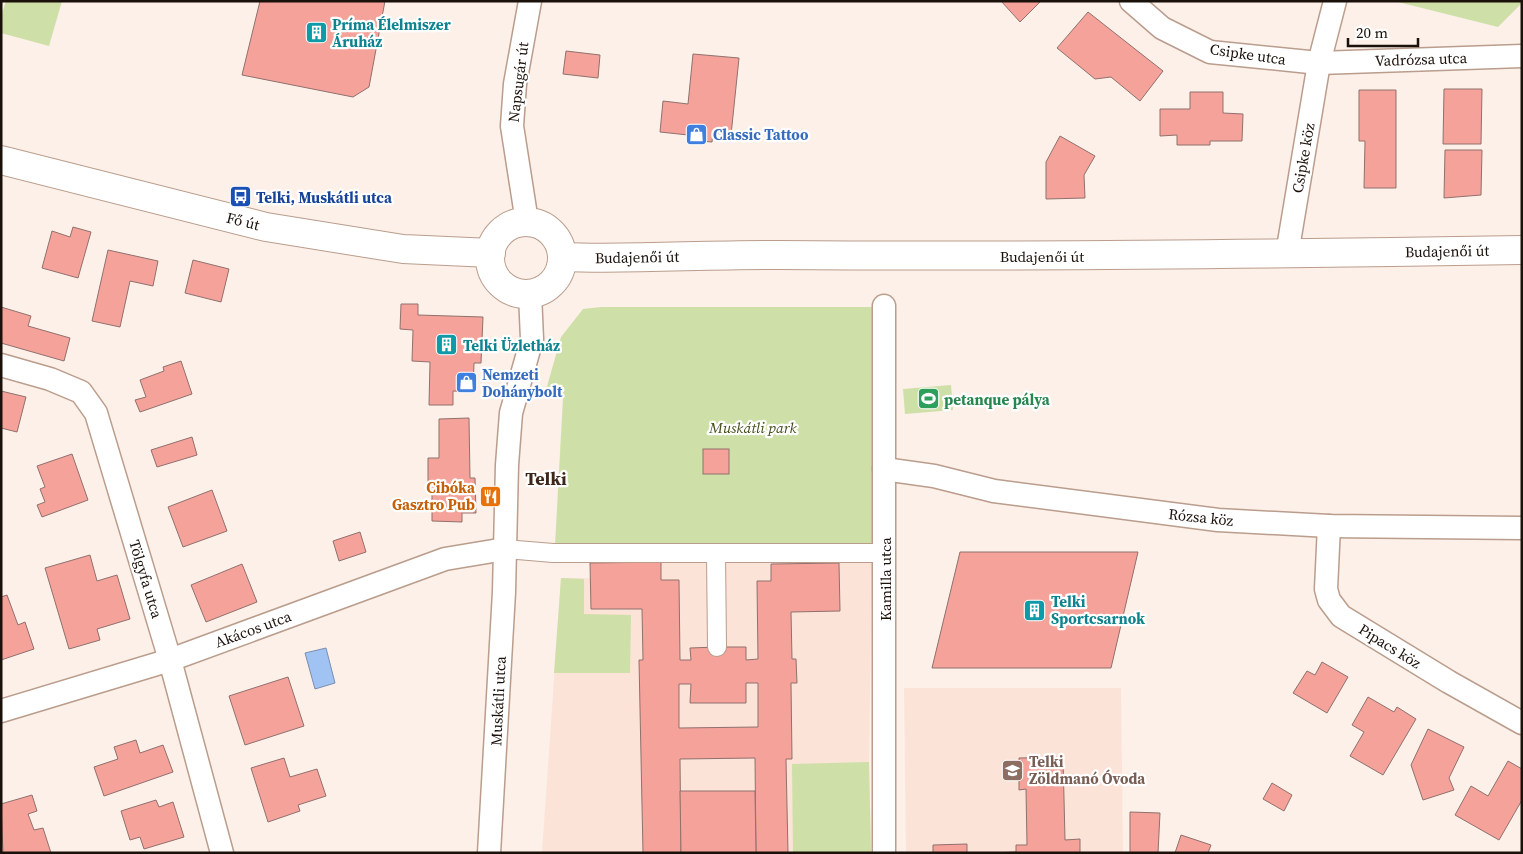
<svg xmlns="http://www.w3.org/2000/svg" width="1523" height="854" viewBox="0 0 1523 854" font-family="'Source Serif 4',serif">
	<rect width="100%" height="100%" fill="#fcf0e8"/>
	<g fill="#fbe3d8">
		<polygon points="661,562 872,562 869,762 871,853 542,853 561,578 590,578 590,563"/>
		<polygon points="904,688 1121,688 1123,853 906,853"/>
	</g>
	<g fill="#cee0a8">
		<polygon points="6,1 62,1 49,46 1,33 1,17"/>
		<polygon points="1394,1 1522,1 1522,3 1498,27"/>
		<polygon points="601,307 872,307 873,546 555,545 563,398 544,397 561,337 583,309"/>
		<polygon points="951,385 953,410 905,414 903,389"/>
		<polygon points="561,578 584,579 584,614 631,615 630,673 554,673"/>
		<polygon points="869,762 871,853 793,853 792,764"/>
	</g>
	<polygon fill="#a1c3f4" stroke="#798eae" points="326,648 335,683 315,689 305,653"/>
	<g fill="#f4a29a" stroke="#91706d" fill-rule="evenodd">
		<polygon points="260,1 385,1 369,87 353,97 242,75"/>
		<polygon points="1001,1 1041,1 1020,22"/>
		<polygon points="1088,12 1163,71 1140,101 1111,77 1095,79 1057,48"/>
		<polygon points="566,51 600,55 598,78 563,74"/>
		<polygon points="693,54 739,58 731,135 713,133 712,142 688,140 688,135 660,132 663,101 688,104"/>
		<polygon points="1444,89 1482,89 1481,144 1443,144"/>
		<polygon points="1359,90 1396,90 1396,188 1364,188 1365,141 1359,141"/>
		<polygon points="1190,92 1223,92 1223,113 1243,114 1242,141 1210,141 1210,145 1177,145 1177,135 1160,136 1160,109 1190,109"/>
		<polygon points="1060,136 1095,156 1084,175 1085,198 1046,199 1046,162"/>
		<polygon points="1445,150 1482,150 1481,195 1444,198"/>
		<polygon points="73,227 91,232 78,278 42,268 52,231 70,237"/>
		<polygon points="108,250 158,261 153,286 130,281 120,327 92,321"/>
		<polygon points="193,260 229,269 221,302 185,293"/>
		<polygon points="401,304 418,304 418,315 483,317 481,363 474,363 473,392 453,391 453,405 429,405 430,362 412,361 413,330 400,329"/>
		<polygon points="1,307 31,316 28,326 70,338 64,361 1,343"/>
		<polygon points="181,361 192,394 140,412 135,400 146,397 140,380 164,371 163,367"/>
		<polygon points="1,391 26,397 17,432 1,428"/>
		<polygon points="469,418 470,478 475,478 476,513 462,513 462,522 432,521 432,492 428,493 428,458 439,458 439,419"/>
		<polygon points="192,437 197,455 157,467 151,450"/>
		<rect x="703" y="449" width="26" height="25"/>
		<polygon points="72,454 88,500 42,517 37,505 45,502 40,489 45,487 37,466"/>
		<polygon points="212,490 227,531 183,547 168,507"/>
		<polygon points="360,532 366,552 339,561 333,541"/>
		<polygon points="960,552 1138,552 1111,668 932,668"/>
		<polygon points="90,555 97,581 117,575 130,619 97,629 100,640 69,649 45,568"/>
		<path d="M661,562V580H679L680,660H691L690,648L717,647H746V660L758,659L757,581H771V564L839,563L840,611L791,612L792,659H796L797,683H791L792,759H786L788,853H756L755,758L680,759L681,853H643L639,660H643L642,609H591L590,563ZM746,683H758V727L679,728V684H691L690,703H746Z"/>
		<polygon points="242,564 257,602 206,622 191,585"/>
		<polygon points="7,595 18,625 25,622 34,649 1,660 1,597"/>
		<polygon points="1322,662 1348,677 1327,713 1293,693 1307,671 1315,675"/>
		<polygon points="288,677 304,726 245,745 229,696"/>
		<polygon points="1368,697 1394,712 1397,707 1416,719 1383,775 1350,756 1364,732 1352,725"/>
		<polygon points="1428,729 1464,747 1449,778 1454,790 1423,800 1411,765"/>
		<polygon points="136,740 140,753 163,745 173,772 104,796 94,767 118,759 114,747"/>
		<polygon points="1063,757 1065,840 1080,839 1080,853 992,853 1016,852 1016,845 1027,845 1026,789 1019,790 1019,758"/>
		<polygon points="284,758 290,777 317,769 326,796 298,805 300,811 268,822 251,768"/>
		<polygon points="1508,761 1522,769 1522,800 1499,840 1455,815 1471,786 1488,796"/>
		<polygon points="1272,783 1292,795 1284,811 1263,799"/>
		<polygon points="680,791 755,791 756,853 681,853"/>
		<polygon points="32,795 37,811 28,814 34,830 43,828 51,853 3,853 1,804"/>
		<polygon points="156,800 159,807 173,802 184,837 144,849 140,837 130,840 121,811"/>
		<polygon points="1130,812 1160,813 1158,853 1130,853"/>
		<polygon points="1181,835 1211,845 1208,853 1175,853"/>
		<polygon points="967,844 967,853 933,853 933,845"/>
	</g>
	<g fill="none" stroke-linecap="round" stroke-linejoin="round">
		<defs>
			<g id="pedestrian">
				<polyline points="505,549 553,553 885,553"/>
				<polyline points="716,554 717,647"/>
			</g>
			<g id="minor">
				<polyline points="1131,1 1162,28 1210,52 1319,63 1522,56"/>
				<polyline points="527,222 512,126 515,84 530,1"/>
				<polyline points="1287,254 1319,63 1335,1"/>
				<polyline points="1,365 50,379 81,392 96,413 170,660 222,853"/>
				<polyline points="884,469 934,476 994,491 1218,520 1329,526 1522,528"/>
				<polyline points="1329,526 1326,589 1329,600 1341,616 1449,682 1522,723"/>
				<polyline points="1,711 170,660 445,559 505,549"/>
				<polyline points="489,853 504,592 507,465 511,413 532,339 530,294"/>
				<polyline points="884,853 884,306"/>
			</g>
			<g id="secondary">
				<polyline points="1,160 266,227 403,249 491,253"/>
				<circle cx="526" cy="258" r="36"/>
				<path d="M562,257C635,260 707,254 779,255C1027,257 1274,254 1522,250"/>
			</g>
		</defs>
		<use href="#pedestrian" stroke="#ba9d8c" stroke-width="20"/>
		<use href="#minor" stroke="#ba9d8c" stroke-width="25"/>
		<use href="#secondary" stroke="#ba9d8c" stroke-width="30"/>
		<use href="#pedestrian" stroke="#fff" stroke-width="18"/>
		<use href="#minor" stroke="#fff" stroke-width="22"/>
		<use href="#secondary" stroke="#fff" stroke-width="28"/>
	</g>
	<defs>
		<symbol id="building-square" viewBox="-11 -11 22 22"><rect x="-9" y="-9" width="18" height="18" rx="4" fill="#0f9aa8" stroke="#fff"/><path d="M-4-6H4V6H1V3H-1V6H-4ZM-2.5-4.3h1.7v1.8h-1.7ZM.8-4.3h1.7v1.8H.8ZM-2.5-1h1.7V.8h-1.7ZM.8-1h1.7V.8H.8Z" fill="#fff"/></symbol>
		<symbol id="shop-square" viewBox="-11 -11 22 22"><rect x="-9" y="-9" width="18" height="18" rx="4" fill="#3f7fe0" stroke="#fff"/><path d="M-5-2.5h2.3a2.7 3.5 0 0 1 5.4 0H5L5.5 6h-11ZM-1.5-2.5h3a1.5 2.3 0 0 0-3 0Z" fill="#fff"/></symbol>
		<symbol id="bus-square" viewBox="-11 -11 22 22"><rect x="-9" y="-9" width="18" height="18" rx="4" fill="#1a4fb4" stroke="#fff"/><path d="M-5-6H5V4H4V6H2V4H-2V6H-4V4H-5ZM-3.5-4V0h7V-4ZM-3.5 1.2v1.5H-2V1.2ZM2 1.2v1.5H3.5V1.2Z" fill="#fff"/></symbol>
		<symbol id="stadium-square" viewBox="-11 -11 22 22"><rect x="-9" y="-9" width="18" height="18" rx="4" fill="#2e9e5b" stroke="#fff"/><path d="M0-5a6.5 5 0 1 0 0 10a6.5 5 0 1 0 0-10ZM-3.5-1.8h7v3.6h-7Z" fill="#fff"/></symbol>
		<symbol id="restaurant-square" viewBox="-11 -11 22 22"><rect x="-9" y="-9" width="18" height="18" rx="4" fill="#e8710a" stroke="#fff"/><path d="M-5-6h1v4h1v-4h1v4h1v-4h1v5L-1.5 .5V6h-2V.5L-5-1ZM5-6V6H3V1.5H1.5Q1.5-4 5-6Z" fill="#fff"/></symbol>
		<symbol id="school-square" viewBox="-11 -11 22 22"><rect x="-9" y="-9" width="18" height="18" rx="4" fill="#8d6e63" stroke="#fff"/><path d="M0-5L7-2L0 1L-7-2ZM-4 1L0 2.5L4 1V4Q0 6-4 4Z" fill="#fff"/></symbol>
	</defs>
	<g fill-rule="evenodd">
		<use href="#building-square" x="304" y="20" width="25" height="25"/>
		<use href="#shop-square" x="684" y="122" width="25" height="25"/>
		<use href="#bus-square" x="228" y="184" width="25" height="25"/>
		<use href="#building-square" x="434" y="332" width="25" height="25"/>
		<use href="#shop-square" x="454" y="370" width="25" height="25"/>
		<use href="#stadium-square" x="916" y="386" width="25" height="25"/>
		<use href="#restaurant-square" x="478" y="484" width="25" height="25"/>
		<use href="#building-square" x="1022" y="598" width="25" height="25"/>
		<use href="#school-square" x="1000" y="758" width="25" height="25"/>
	</g>
	<g text-anchor="middle" dominant-baseline="central" stroke-width="4.5" stroke-linejoin="round" paint-order="stroke">
		<g font-size="15" font-weight="bold" fill="#0d838f" stroke="#fff" text-anchor="start">
			<text x="332" y="24">Príma Élelmiszer<tspan x="332" dy="17">Áruház</tspan></text>
			<text x="463" y="345">Telki Üzletház</text>
			<text x="1051" y="601">Telki<tspan x="1051" dy="17">Sportcsarnok</tspan></text>
		</g>
		<g font-size="15" fill="#1b110b" stroke="#fff">
			<text transform="translate(1248 54) rotate(8)">Csipke utca</text>
			<text transform="translate(1421 59) rotate(-2)">Vadrózsa utca</text>
			<text transform="translate(518 82) rotate(-83)">Napsugár út</text>
			<text transform="translate(1303 158) rotate(-80)">Csipke köz</text>
			<text transform="translate(243 221) rotate(14)">Fő út</text>
			<text transform="translate(1447 251) rotate(-1)">Budajenői út</text>
			<text x="1042" y="256">Budajenői út</text>
			<text transform="translate(637 257) rotate(-1)">Budajenői út</text>
			<text transform="translate(1201 517) rotate(6)">Rózsa köz</text>
			<text transform="translate(146 579) rotate(73)">Tölgyfa utca</text>
			<text transform="translate(885 579) rotate(-90)">Kamilla utca</text>
			<text transform="translate(253 629) rotate(-20)">Akácos utca</text>
			<text transform="translate(1390 646) rotate(32)">Pipacs köz</text>
			<text transform="translate(498 701) rotate(-87)">Muskátli utca</text>
		</g>
		<g font-size="15" font-weight="bold" fill="#366cbe" stroke="#fff" text-anchor="start">
			<text x="713" y="134">Classic Tattoo</text>
			<text x="482" y="374">Nemzeti<tspan x="482" dy="17">Dohánybolt</tspan></text>
		</g>
		<g font-size="15" font-weight="bold" fill="#164399" stroke="#fff" text-anchor="start">
			<text x="256" y="197">Telki, Muskátli utca</text>
		</g>
		<g font-size="15" font-weight="bold" fill="#27864d" stroke="#fff" text-anchor="start">
			<text x="944" y="399">petanque pálya</text>
		</g>
		<g font-size="15" font-style="italic" fill="#414e1a" stroke="#fff">
			<text x="753" y="427">Muskátli park</text>
		</g>
		<g font-size="15" font-weight="bold" fill="#c56008" stroke="#fff" text-anchor="end">
			<text x="475" y="487">Cibóka<tspan x="475" dy="17">Gasztro Pub</tspan></text>
		</g>
		<g font-size="15" font-weight="bold" fill="#785e54" stroke="#fff" text-anchor="start">
			<text x="1029" y="761">Telki<tspan x="1029" dy="17">Zöldmanó Óvoda</tspan></text>
		</g>
		<g font-size="18" font-weight="bold" fill="#3d2719" stroke="#fff">
			<text x="546" y="478">Telki</text>
		</g>
	</g>
	<rect width="1523" height="854" fill="none" stroke="#1b110b" stroke-width="5"/>
	<path d="M1348 38v8h70v-8" fill="none" stroke="#1b110b" stroke-width="2.5"/>
	<text x="1356" y="38" font-size="15" fill="#1b110b" stroke="#ffffff" stroke-width="4" paint-order="stroke">20 m</text>
</svg>
